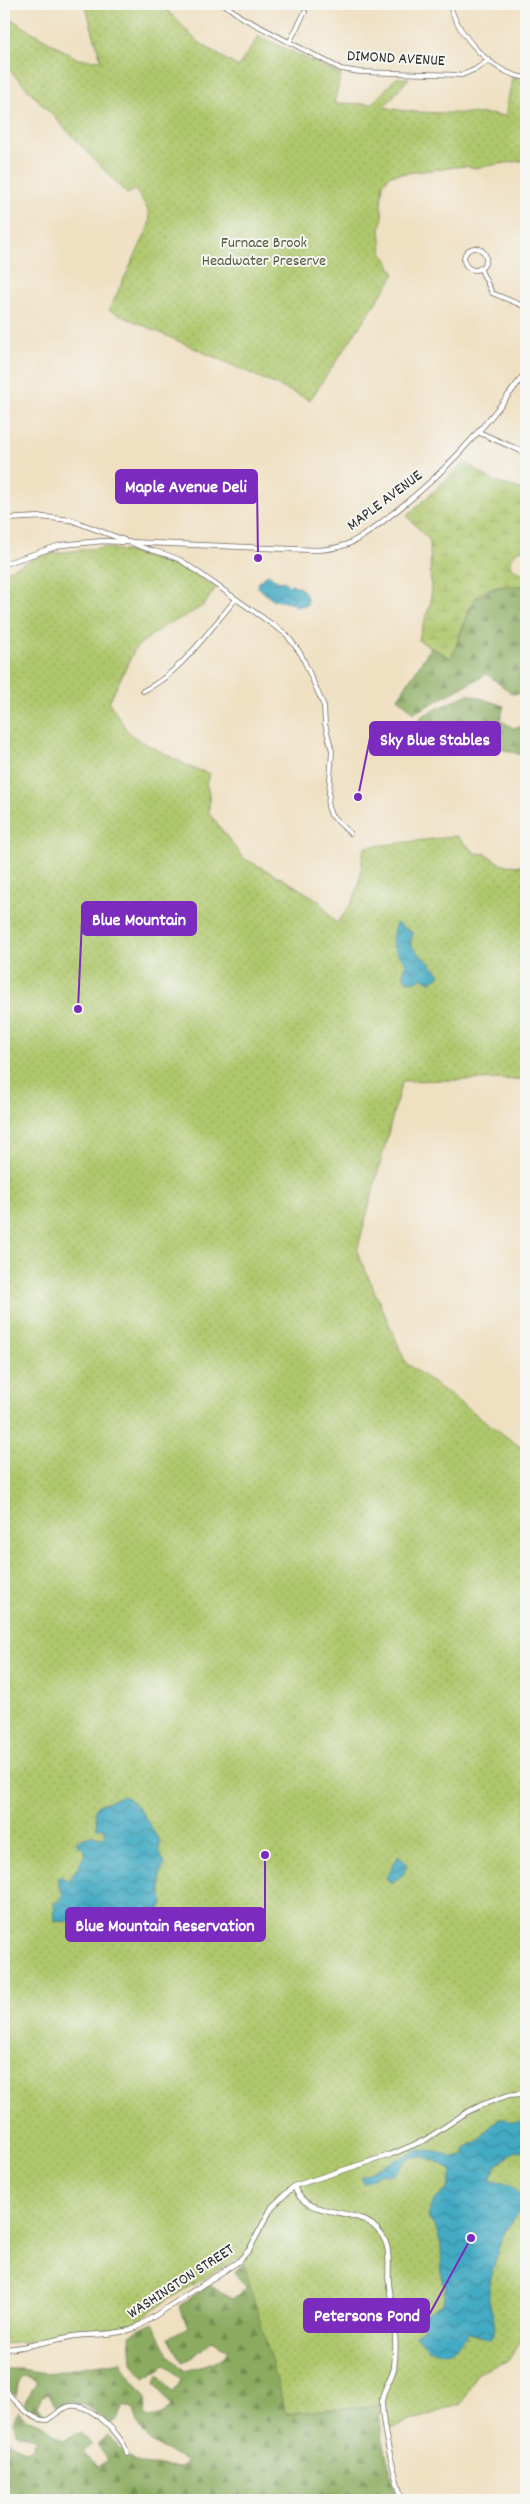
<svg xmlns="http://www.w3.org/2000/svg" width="530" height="2504" viewBox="0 0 530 2504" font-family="Dekko,sans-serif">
	<defs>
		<pattern id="forest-firs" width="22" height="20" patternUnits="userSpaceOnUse" patternTransform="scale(1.25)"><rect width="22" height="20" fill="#8bac60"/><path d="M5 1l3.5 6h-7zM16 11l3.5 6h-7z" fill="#728c4f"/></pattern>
		<pattern id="wetland-marsh" width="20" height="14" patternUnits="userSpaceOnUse" patternTransform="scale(1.25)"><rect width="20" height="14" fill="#afc76c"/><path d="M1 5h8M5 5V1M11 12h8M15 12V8" fill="none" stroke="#97ab5e"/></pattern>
		<pattern id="park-dots" width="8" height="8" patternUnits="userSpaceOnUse" patternTransform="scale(1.25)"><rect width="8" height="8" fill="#afc76c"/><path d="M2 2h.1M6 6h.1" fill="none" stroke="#97ab5e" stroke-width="1.8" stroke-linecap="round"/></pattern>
		<pattern id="water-waves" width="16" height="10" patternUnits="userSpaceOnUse" patternTransform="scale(1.25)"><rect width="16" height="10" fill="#43aac3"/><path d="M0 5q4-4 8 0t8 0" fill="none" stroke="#388b9f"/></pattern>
	</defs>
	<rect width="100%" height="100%" fill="#f6f6f2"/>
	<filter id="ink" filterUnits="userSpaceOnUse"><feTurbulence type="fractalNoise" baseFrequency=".02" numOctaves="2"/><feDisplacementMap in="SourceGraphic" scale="10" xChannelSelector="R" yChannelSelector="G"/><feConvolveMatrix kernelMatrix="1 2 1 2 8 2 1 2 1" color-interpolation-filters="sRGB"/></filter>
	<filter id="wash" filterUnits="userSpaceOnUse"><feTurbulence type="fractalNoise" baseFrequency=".0096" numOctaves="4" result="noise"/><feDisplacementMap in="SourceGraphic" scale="20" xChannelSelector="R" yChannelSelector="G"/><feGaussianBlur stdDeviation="1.12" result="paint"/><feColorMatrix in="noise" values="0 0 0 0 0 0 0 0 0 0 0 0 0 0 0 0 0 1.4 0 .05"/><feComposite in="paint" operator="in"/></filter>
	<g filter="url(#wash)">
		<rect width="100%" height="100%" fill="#efe0c2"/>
		<g fill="url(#forest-firs)" stroke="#5b6c46">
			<polygon points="511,584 526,587 526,693 512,694 487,674 414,713 398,698 431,647 451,658 474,599 490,590"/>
			<polygon points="468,694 504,706 500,720 513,728 526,726 526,756 497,748 450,730 434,742 408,733 422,716"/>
			<path d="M244,2264L380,2394C376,2426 390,2469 398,2500H4V2438L24,2451L31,2449L37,2440L16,2433L14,2423L18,2411L25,2418L40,2423L63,2440L81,2432L92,2444L84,2452L97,2467L108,2460L97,2444L108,2435C138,2469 137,2464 181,2467L187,2461C160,2449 140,2440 134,2409L124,2405L118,2419L110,2424L89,2407L71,2402L55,2407L48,2394L42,2396L37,2406L46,2416C36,2418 30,2410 24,2403L37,2382L24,2376L19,2380L16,2396L4,2385V2369H20L47,2373L121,2361L123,2367L146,2399L144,2414L148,2418L162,2415L171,2405L155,2383L158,2374L173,2393L181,2379L166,2365L144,2378L132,2363L130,2334L153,2323L170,2357L185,2371L223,2359L228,2350L212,2341C202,2348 193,2359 182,2362L169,2337L188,2327L179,2306L209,2285L232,2299L247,2288L234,2272Z"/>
		</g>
		<path fill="url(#wetland-marsh)" stroke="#6d794c" d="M465,462L493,481L526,491V548L518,550L511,559V567L526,576V587C511,584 486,585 474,599C469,605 456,647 451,658L418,640L431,602L430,541L407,516Z"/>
		<g fill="url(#park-dots)" stroke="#6d794c">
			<path d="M85,4H161L197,41L238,67L259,36L341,75L334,103L372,104L396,78H409L384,107C424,117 465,110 505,116L512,78L526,82V160L474,168L465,166L390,175L383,184L381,205L383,217L380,228L382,252L395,274L310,400L109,310L147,231C154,213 145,205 135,190L127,194L4,64V15L78,59L101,60Z"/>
			<path d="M103,547L135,553L190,571L216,588L204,605L184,617L167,624L136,647L109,702L126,729L135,738L192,768L210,774L206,783L209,794V813L243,858L285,880L318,900L336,923C358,900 360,884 363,853L366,847L457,836L476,853L486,854L502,865L526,866V1079L402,1081L357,1251L406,1363L526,1451V2331L508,2361L477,2373L461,2404L390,2428L386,2404L286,2413L244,2264L237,2258L174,2296L135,2323L118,2328L70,2332L27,2342L4,2344V572L42,555Z"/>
		</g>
		<g fill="url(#water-waves)" stroke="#376a77">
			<path d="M268,574L279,582L284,581L289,586L291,584C303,588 308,592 307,605L295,607L294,604L271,599L258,587V582Z"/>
			<path d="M396,923L413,933L410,944C419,956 431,962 440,975L430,982L422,977L417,981H407L403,976L406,962C391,947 389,944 396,923Z"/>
			<path d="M122,1796C140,1801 150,1829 160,1841L159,1851L165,1864L160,1874L163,1905L154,1917H145L132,1928L130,1937L124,1939L117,1931H96L92,1923L55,1921L54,1903L60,1900L63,1895L57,1878L61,1876L69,1882L85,1854L84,1847L79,1846L76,1841L93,1835L104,1838L106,1836L104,1828H97L95,1809L98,1805Z"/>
			<polygon points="399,1855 407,1865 403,1875 391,1883 386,1878"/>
			<path d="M501,2117L513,2123L526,2121V2149L514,2152L496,2166L490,2181C503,2180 519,2185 521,2201C523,2212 513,2218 508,2227C501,2237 497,2254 494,2266C491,2276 488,2291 489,2300C491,2314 498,2323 493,2337L489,2339L469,2333L451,2351L440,2353L433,2349L429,2350L415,2335L423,2329L424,2324L419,2318L443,2303L446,2284L442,2282L441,2245L434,2224L430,2222L427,2216L434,2200L449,2188L452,2172C447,2166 443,2165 435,2161C414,2153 409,2155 395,2174L377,2175L364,2184L360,2177L415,2151C425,2149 443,2150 452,2158L459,2157L466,2153L463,2149L479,2140L492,2124Z"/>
		</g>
	</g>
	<g filter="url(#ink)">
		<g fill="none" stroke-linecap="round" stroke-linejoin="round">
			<defs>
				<g id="minor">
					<polyline points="224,4 241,17 341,69 360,72 462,75 476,69 489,60"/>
					<path d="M449,4C460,37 490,72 526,78"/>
					<polyline points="290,41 305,12"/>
					<circle cx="475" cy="259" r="11"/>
					<polyline points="480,268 492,293 526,307"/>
					<polyline points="4,527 9,519"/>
					<path d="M132,543C148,551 165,552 182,561L286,634L301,654L324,706L325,724L332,751L328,807L331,815L350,833"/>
					<path d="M143,691C181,673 208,631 236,599"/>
					<path d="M4,2389C15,2400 30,2421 47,2420C55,2416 61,2408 70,2406C90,2403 123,2435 127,2453"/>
				</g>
				<g id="tertiary">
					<polyline points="478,432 526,453"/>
					<polyline points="4,519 42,517 71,520 124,540"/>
					<path d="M4,564L61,545L103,541L314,550C326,550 337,548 348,544C368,535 384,520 401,507C449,469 490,421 526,372"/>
					<path d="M294,2186C306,2225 369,2199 386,2243C391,2257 387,2271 389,2285C393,2312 398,2340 394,2368C392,2380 381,2390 382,2404C383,2436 394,2469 402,2500"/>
					<path d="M4,2349C28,2348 50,2340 74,2336C95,2334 116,2335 136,2328L239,2261L249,2250L272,2207L294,2186L390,2155L425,2140L467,2112L484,2104L509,2095L526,2093"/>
				</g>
			</defs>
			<use href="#minor" stroke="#706a60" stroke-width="5.5"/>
			<use href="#tertiary" stroke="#706a60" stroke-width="6"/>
			<use href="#minor" stroke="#fff" stroke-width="4"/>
			<use href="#tertiary" stroke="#fff" stroke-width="4.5"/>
		</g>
	</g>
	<g text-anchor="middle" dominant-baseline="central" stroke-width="4" stroke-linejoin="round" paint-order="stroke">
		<g font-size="16" fill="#2b2b2b" stroke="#f6f6f2">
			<text transform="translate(396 59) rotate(3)">DIMOND AVENUE</text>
			<text transform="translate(385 501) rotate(-37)">MAPLE AVENUE</text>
			<text transform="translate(181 2282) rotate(-33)">WASHINGTON STREET</text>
		</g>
		<g font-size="16" fill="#535a3e" stroke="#f6f6f2">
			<text x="264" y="243">Furnace Brook<tspan x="264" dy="18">Headwater Preserve</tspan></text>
		</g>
	</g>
	<path fill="none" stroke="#7b2cbf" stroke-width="2" d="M258 558L257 486M358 797L370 738M78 1009L82 919M265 1855L265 1924M471 2238L429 2315"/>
	<g fill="#7b2cbf" stroke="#f6f6f2" stroke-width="2">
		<circle cx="258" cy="558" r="5"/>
		<circle cx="358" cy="797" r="5"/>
		<circle cx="78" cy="1009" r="5"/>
		<circle cx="265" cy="1855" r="5"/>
		<circle cx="471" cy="2238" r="5"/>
	</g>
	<g fill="#7b2cbf" stroke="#7b2cbf" stroke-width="2">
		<rect x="116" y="470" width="141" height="33" rx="5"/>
		<rect x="370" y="722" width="130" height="33" rx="5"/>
		<rect x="82" y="902" width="114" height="33" rx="5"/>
		<rect x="66" y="1908" width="199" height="33" rx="5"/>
		<rect x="304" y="2299" width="125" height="33" rx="5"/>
	</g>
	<g font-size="18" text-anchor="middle" font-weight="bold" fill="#fff">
		<text x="186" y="492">Maple Avenue Deli</text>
		<text x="435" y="745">Sky Blue Stables</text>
		<text x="139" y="925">Blue Mountain</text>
		<text x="165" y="1931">Blue Mountain Reservation</text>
		<text x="367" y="2321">Petersons Pond</text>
	</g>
	<rect width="530" height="2504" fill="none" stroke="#f6f6f2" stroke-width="20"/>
</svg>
